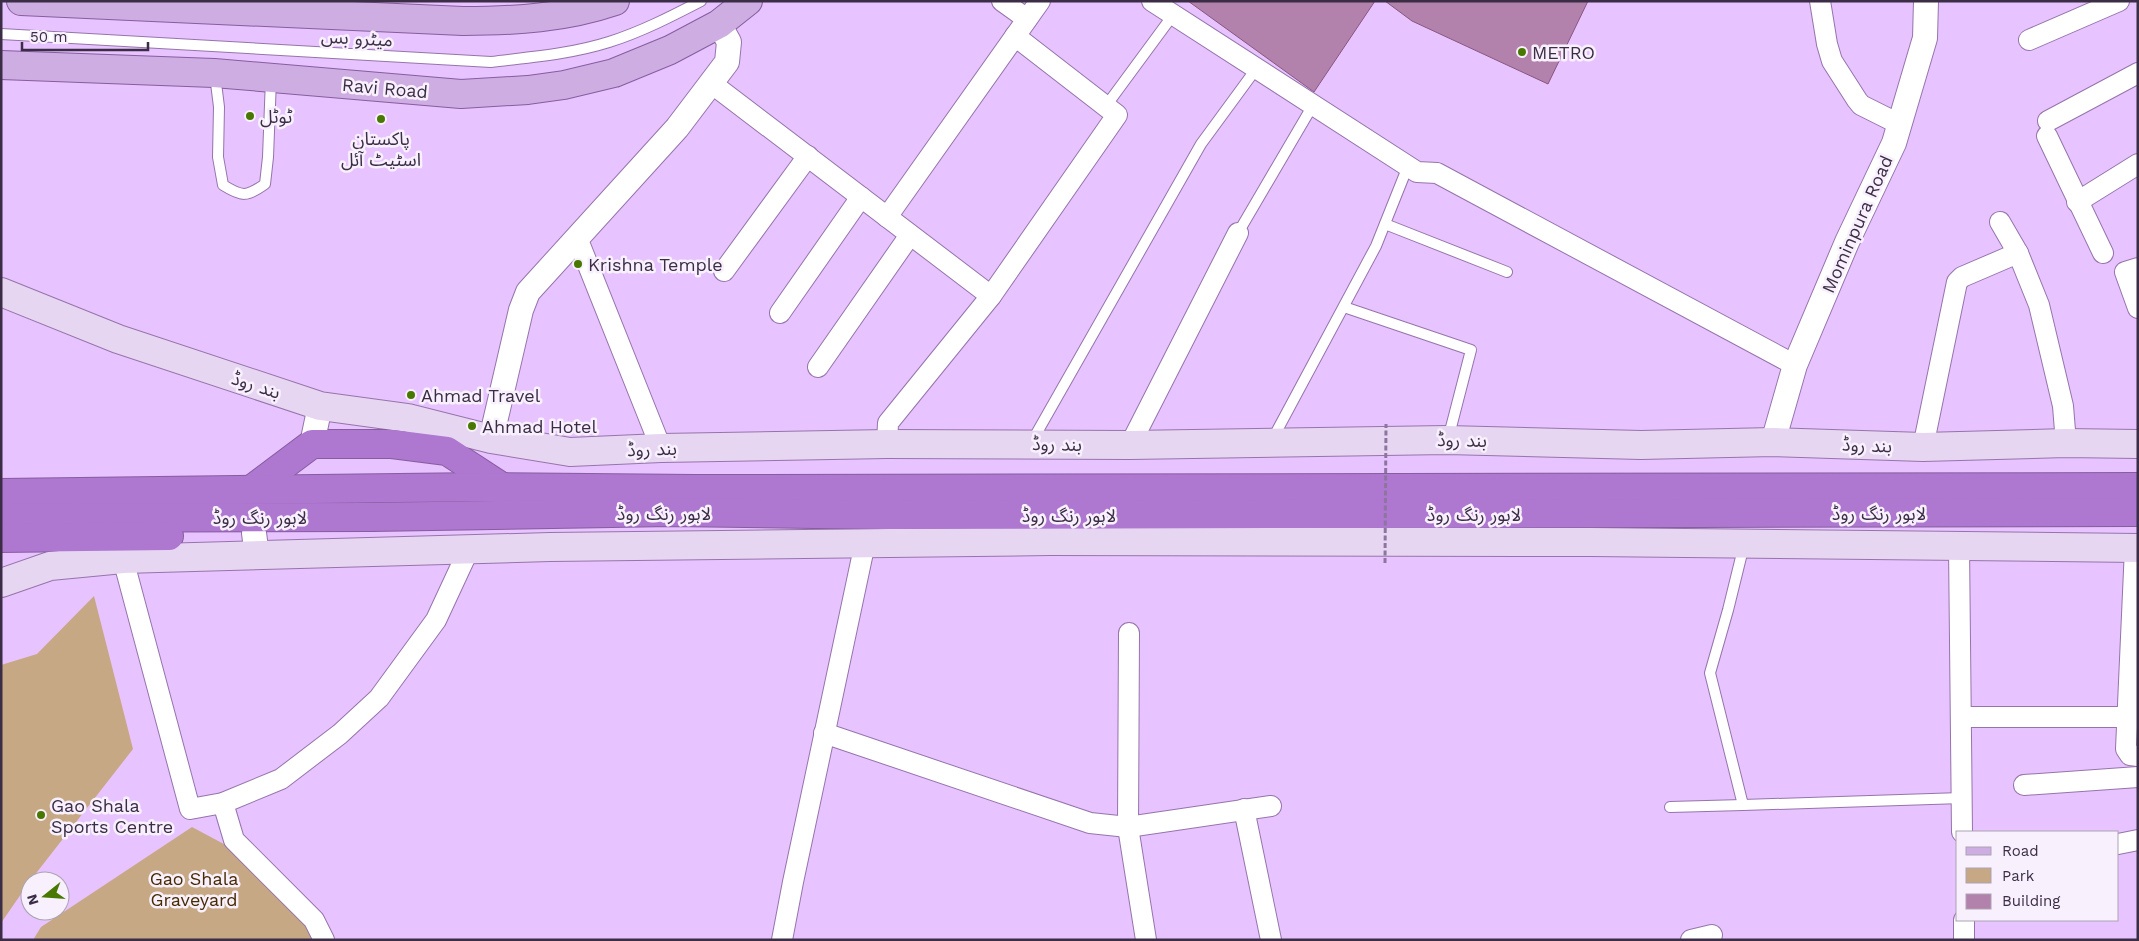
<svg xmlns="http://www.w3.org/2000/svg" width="2139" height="941" viewBox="0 0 2139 941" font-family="'Work Sans','Noto Sans Arabic',sans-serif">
	<rect width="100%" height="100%" fill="#e7c3ff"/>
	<g fill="#c7a884">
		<polygon points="94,596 133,749 30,881 1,923 1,665 37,654"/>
		<polygon points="192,827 261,864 328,940 33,940 41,927"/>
	</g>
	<g fill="#b382ac" stroke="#885681">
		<polygon points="1188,1 1375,1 1314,92"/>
		<polygon points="1385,1 1588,1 1548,84 1412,21"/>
	</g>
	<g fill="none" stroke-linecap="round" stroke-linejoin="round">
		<defs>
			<g id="service">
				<path d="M1,34L491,62C531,57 571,54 609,42C641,32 672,16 701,1"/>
				<path d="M215,75L219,107L218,157L223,185C242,197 247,197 265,184L268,157L271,79"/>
				<polyline points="1106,106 1173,15"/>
				<polyline points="1385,224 1507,272"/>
				<polyline points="1238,233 1313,105"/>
				<polyline points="1344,307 1471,350 1448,439"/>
				<polyline points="1272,440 1376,246 1408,166"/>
				<polyline points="1031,443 1201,144 1256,69"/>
				<polyline points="1744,545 1728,610 1710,673 1743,805 1962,798"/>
				<polyline points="1670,807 1743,805"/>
			</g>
			<g id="minor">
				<polyline points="1002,1 1027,19"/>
				<polyline points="1152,1 1417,172 1437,173 1795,365"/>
				<polyline points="1820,1 1827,44 1832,61 1857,100 1861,105 1899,124"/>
				<polyline points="2029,40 2119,1"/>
				<polyline points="711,83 991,296"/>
				<polyline points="2048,121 2138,73"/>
				<polyline points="2047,136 2103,253"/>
				<polyline points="2077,202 2138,164"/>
				<polyline points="887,217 1040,1"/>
				<polyline points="2000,222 2018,253 2039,305 2063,406 2066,443"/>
				<polyline points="578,240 661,448"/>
				<polyline points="2138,268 2125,272 2138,308"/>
				<polyline points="724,271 808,156"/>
				<polyline points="780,313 861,197"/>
				<polyline points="818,367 910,235"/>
				<polyline points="887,444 888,423 991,296 1117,115 1015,36"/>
				<polyline points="1130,445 1238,233"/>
				<polyline points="1923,447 1957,282 1962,277 2018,253"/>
				<polyline points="1959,546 1962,832"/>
				<polyline points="2135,548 2126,749 2130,755 2138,756"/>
				<polyline points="123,559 190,809 223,803 281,779 340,734 379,698 436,620 469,549"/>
				<polyline points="1129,633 1128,827 1146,940"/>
				<polyline points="1961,717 2128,717"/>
				<polyline points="824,733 1090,823 1128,827 1271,806"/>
				<polyline points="2024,785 2138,777"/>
				<polyline points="223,803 234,840 314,920 324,940"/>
				<polyline points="1244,809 1271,940"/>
				<polyline points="2118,844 2138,840"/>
				<polyline points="1964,920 1964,940"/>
				<polyline points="782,940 793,882 865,543"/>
				<polyline points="1691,940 1712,935"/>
			</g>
			<g id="tertiary">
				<polyline points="491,439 521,310 528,292 677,128 727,62 729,42 719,24"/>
				<polyline points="1773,442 1795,365 1847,242 1894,143 1925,38 1926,1"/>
				<polyline points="312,444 320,406"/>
				<polyline points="254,533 257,556"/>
			</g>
			<g id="secondary">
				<polyline points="1,292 118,339 320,406 408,418 491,439 570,452 661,448 887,444 1130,445 1447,440 1641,445 1773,442 1923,447 2066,443 2138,444"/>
				<polyline points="1,583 50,566 123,559 550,547 1050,541 1591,542 2138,548"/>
			</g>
			<g id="primary">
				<path d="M21,1L463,21C515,21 565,18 615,1"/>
				<polyline points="1,65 214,73 461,94 528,90 564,85 614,73 670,50 719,24 748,1"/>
			</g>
			<g id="motorway">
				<polyline points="252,489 312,444 392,444 447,451 502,487"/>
				<polyline points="1,493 481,487 695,489 2138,487"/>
				<polyline points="1,518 372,517 671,512 883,515 2138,512"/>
				<polyline points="1,538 169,536"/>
			</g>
		</defs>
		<use href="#service" stroke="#9674ab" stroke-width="12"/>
		<use href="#minor" stroke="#9674ab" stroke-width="22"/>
		<use href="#tertiary" stroke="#9674ab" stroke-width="26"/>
		<use href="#secondary" stroke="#9674ab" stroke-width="30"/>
		<use href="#primary" stroke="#865d9f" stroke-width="30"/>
		<use href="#motorway" stroke="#865d9f" stroke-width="30"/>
		<use href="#service" stroke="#fff" stroke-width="10"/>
		<use href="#minor" stroke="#fff" stroke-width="20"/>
		<use href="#tertiary" stroke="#fff" stroke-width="24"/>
		<use href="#secondary" stroke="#e7d6f1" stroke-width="28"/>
		<use href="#primary" stroke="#ceade3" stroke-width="28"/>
		<use href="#motorway" stroke="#ae77d0" stroke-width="28"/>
		<polyline stroke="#8e759f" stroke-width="3" stroke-dasharray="5 2.5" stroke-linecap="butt" points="1385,563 1386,424"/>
	</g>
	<g fill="#487800" stroke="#f8f1fd" stroke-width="2">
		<circle cx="1522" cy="52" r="5"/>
		<circle cx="250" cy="116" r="5"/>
		<circle cx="381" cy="119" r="5"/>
		<circle cx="578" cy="264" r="5"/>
		<circle cx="411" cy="395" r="5"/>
		<circle cx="472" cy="426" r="5"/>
		<circle cx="41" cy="815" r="5"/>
	</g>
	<g text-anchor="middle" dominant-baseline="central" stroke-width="5" stroke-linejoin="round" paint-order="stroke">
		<g font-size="18" fill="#3b2d45" stroke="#f8f1fd">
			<text transform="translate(357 38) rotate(3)">میٹرو بس</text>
			<text transform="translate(385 88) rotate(5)">Ravi Road</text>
			<text transform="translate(1857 224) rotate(-66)">Mominpura Road</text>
			<text transform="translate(256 385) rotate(18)">بند روڈ</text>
			<text transform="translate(1462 440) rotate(1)">بند روڈ</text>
			<text transform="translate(1057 444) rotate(1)">بند روڈ</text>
			<text transform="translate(1867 445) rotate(2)">بند روڈ</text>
			<text transform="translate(652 449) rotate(-2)">بند روڈ</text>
			<text x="664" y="513">لاہور رنگ روڈ</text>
			<text x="1879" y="513">لاہور رنگ روڈ</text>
			<text x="1474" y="514">لاہور رنگ روڈ</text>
			<text x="1069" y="515">لاہور رنگ روڈ</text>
			<text x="260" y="517">لاہور رنگ روڈ</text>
		</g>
		<g font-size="18" fill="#3b2d45" stroke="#f8f1fd" text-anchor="start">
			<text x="1532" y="52">METRO</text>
			<text x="260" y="116">ٹوٹل</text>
			<text x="381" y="138" text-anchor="middle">پاکستان<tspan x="381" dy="21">اسٹیٹ آئل</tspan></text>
			<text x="588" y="264">Krishna Temple</text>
			<text x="421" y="395">Ahmad Travel</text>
			<text x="482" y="426">Ahmad Hotel</text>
			<text x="51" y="805">Gao Shala<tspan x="51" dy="21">Sports Centre</tspan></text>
		</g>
		<g font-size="18" fill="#462b00" stroke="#f8f1fd">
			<text x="194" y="878">Gao Shala<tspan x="194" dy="21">Graveyard</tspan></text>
		</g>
	</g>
	<rect width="2139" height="941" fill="none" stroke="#3b2d45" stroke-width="5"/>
	<rect x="1956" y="831" width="162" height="90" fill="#f8f1fd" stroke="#aca3b3"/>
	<rect x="1966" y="847" width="25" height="8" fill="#ceade3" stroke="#aca3b3"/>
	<text x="2002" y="856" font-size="15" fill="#3b2d45">Road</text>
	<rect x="1966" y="868" width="25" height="15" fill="#c7a884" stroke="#aca3b3"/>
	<text x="2002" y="881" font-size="15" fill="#3b2d45">Park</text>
	<rect x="1966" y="894" width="25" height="15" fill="#b382ac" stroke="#aca3b3"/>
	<text x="2002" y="906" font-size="15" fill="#3b2d45">Building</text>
	<g transform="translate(45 896) rotate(253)"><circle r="24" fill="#f8f1fd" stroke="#aca3b3"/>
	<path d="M0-4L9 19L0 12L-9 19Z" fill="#487800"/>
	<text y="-8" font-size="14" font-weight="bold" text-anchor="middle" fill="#3b2d45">N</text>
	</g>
	<path d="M22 42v8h126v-8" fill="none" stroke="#3b2d45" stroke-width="2.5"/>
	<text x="30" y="42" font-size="15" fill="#3b2d45" stroke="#f8f1fd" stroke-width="4" paint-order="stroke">50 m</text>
</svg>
